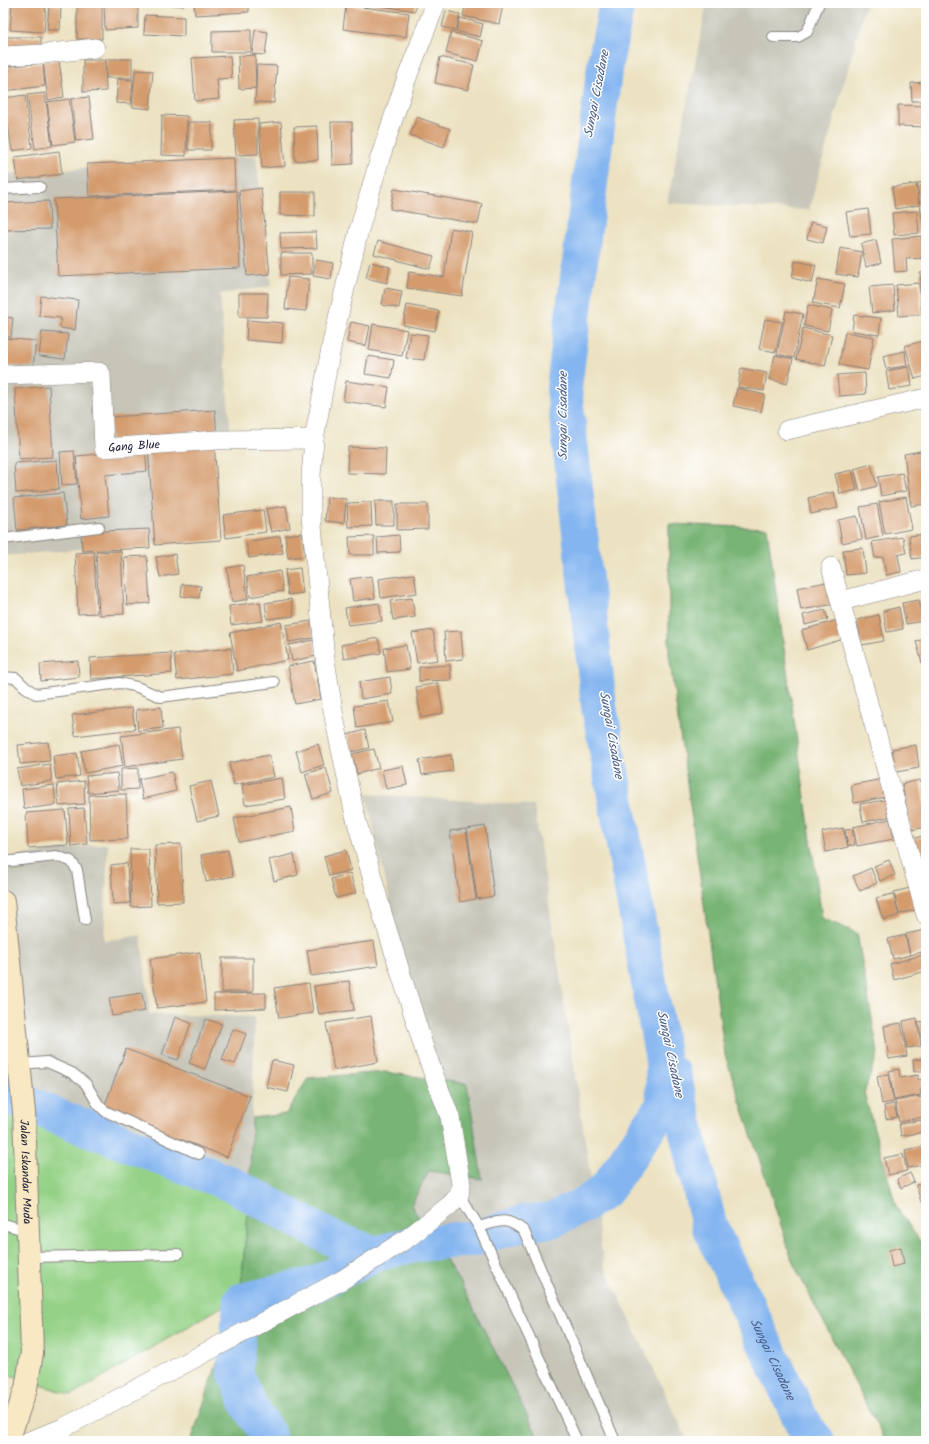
<svg xmlns="http://www.w3.org/2000/svg" width="929" height="1444" viewBox="0 0 929 1444" font-family="Kalam,sans-serif">
	<rect width="100%" height="100%" fill="#fff"/>
	<filter id="ink" filterUnits="userSpaceOnUse"><feTurbulence type="fractalNoise" baseFrequency=".025" numOctaves="2"/><feDisplacementMap in="SourceGraphic" scale="8" xChannelSelector="R" yChannelSelector="G"/><feConvolveMatrix kernelMatrix="1 2 1 2 8 2 1 2 1" color-interpolation-filters="sRGB"/></filter>
	<filter id="wash" filterUnits="userSpaceOnUse"><feTurbulence type="fractalNoise" baseFrequency=".012" numOctaves="4" result="noise"/><feDisplacementMap in="SourceGraphic" scale="16" xChannelSelector="R" yChannelSelector="G"/><feGaussianBlur stdDeviation="0.9" result="paint"/><feColorMatrix in="noise" values="0 0 0 0 0 0 0 0 0 0 0 0 0 0 0 0 0 1.4 0 .05"/><feComposite in="paint" operator="in"/></filter>
	<g filter="url(#wash)">
		<rect width="100%" height="100%" fill="#ece2c1"/>
		<g fill="#c6c5b8">
			<polygon points="707,3 866,3 809,210 667,203"/>
			<polygon points="256,156 271,286 220,294 231,438 210,437 220,537 3,556 3,174"/>
			<polygon points="366,794 534,805 604,1265 688,1441 540,1441 462,1286 411,1204 429,1171 482,1179 430,1079"/>
			<polygon points="108,843 104,941 141,935 150,1014 255,1017 249,1203 3,1101 3,856 11,857"/>
		</g>
		<polygon fill="#95d287" stroke="#5c7a61" points="3,1101 249,1203 240,1296 72,1395 3,1373"/>
		<g fill="#78b474" stroke="#4d6b58">
			<polygon points="669,524 767,528 822,918 857,933 878,1053 864,1093 896,1206 926,1250 926,1441 885,1441 794,1265 725,1055 669,655"/>
			<polygon points="385,1072 467,1084 482,1179 429,1171 411,1205 462,1286 540,1441 191,1441 240,1296 249,1203 252,1118 286,1114 308,1078"/>
		</g>
		<g fill="none" stroke-linecap="round" stroke-linejoin="round">
			<g stroke="#84b5f0" stroke-width="36">
				<path id="s1" d="M673,1074L709,1225L803,1424L817,1441"/>
				<polyline points="3,1093 61,1118 231,1184 329,1237 374,1254"/>
				<polyline points="269,1441 267,1433 249,1406 235,1371 241,1301 316,1284 374,1254 411,1245 476,1238 523,1223 552,1220 582,1206 605,1191 664,1105 663,1060 599,706 564,388 605,64 617,3"/>
			</g>
		</g>
		<g id="blocks">
			<g fill="#d49b6d">
				<polygon points="12,3 46,3 44,32 10,30"/>
				<rect x="77" y="3" width="25" height="36"/>
				<polygon points="104,3 138,3 138,28 105,30"/>
				<polygon points="156,3 184,3 184,6 156,4"/>
				<polygon points="194,3 249,3 249,12 195,15"/>
				<polygon points="361,3 416,3 415,11"/>
				<polygon points="466,3 493,3 503,5 499,24 463,16"/>
				<polygon points="49,4 61,5 60,30 47,30"/>
				<polygon points="346,5 409,13 406,37 343,29"/>
				<polygon points="446,11 460,14 456,30 442,27"/>
				<polygon points="145,15 184,17 184,36 144,34"/>
				<polygon points="460,18 483,24 480,37 456,31"/>
				<polygon points="251,30 251,52 212,52 212,31"/>
				<polygon points="255,30 268,32 265,55 252,54"/>
				<polygon points="451,32 483,41 478,61 446,53"/>
				<polygon points="3,37 41,37 41,51 3,52"/>
				<polygon points="255,55 256,88 239,89 238,56"/>
				<polygon points="230,56 232,78 217,79 219,99 195,101 192,58"/>
				<polygon points="440,57 474,65 468,90 435,83"/>
				<rect x="106" y="59" width="26" height="19"/>
				<polygon points="59,60 64,97 48,100 43,62"/>
				<polygon points="83,60 105,60 106,91 83,92"/>
				<polygon points="43,63 45,86 4,91 3,67"/>
				<polygon points="257,65 277,66 274,103 255,102"/>
				<polygon points="135,70 153,71 150,109 132,107"/>
				<polygon points="118,79 133,80 131,104 116,103"/>
				<polygon points="926,82 926,101 912,101 911,83"/>
				<polygon points="45,93 52,146 35,149 27,95"/>
				<polygon points="25,95 32,148 12,151 4,98"/>
				<polygon points="89,97 94,139 76,141 71,99"/>
				<polygon points="69,99 75,142 53,145 47,102"/>
				<polygon points="898,105 926,106 926,127 898,126"/>
				<polygon points="162,115 187,116 186,156 161,155"/>
				<polygon points="417,117 450,129 444,147 410,135"/>
				<polygon points="258,119 258,154 236,155 234,120"/>
				<polygon points="188,122 212,122 211,150 188,150"/>
				<polygon points="281,122 285,166 262,168 259,124"/>
				<polygon points="331,122 352,122 353,164 332,165"/>
				<polygon points="317,126 318,160 295,161 294,127"/>
				<polygon points="59,151 62,174 18,180 15,157"/>
				<polygon points="234,158 235,190 89,196 87,164"/>
				<polygon points="926,182 926,226 923,226 917,183"/>
				<polygon points="916,184 919,205 895,209 892,187"/>
				<polygon points="261,188 270,274 247,276 239,191"/>
				<polygon points="394,189 482,204 478,224 390,209"/>
				<polygon points="237,191 240,268 58,276 54,199"/>
				<polygon points="280,192 315,192 315,216 280,215"/>
				<polygon points="49,201 50,229 3,230 3,203"/>
				<polygon points="868,209 871,234 850,236 846,212"/>
				<polygon points="917,211 919,233 894,235 892,213"/>
				<polygon points="811,222 827,226 823,243 807,239"/>
				<polygon points="451,228 472,232 462,296 407,288 409,272 444,277"/>
				<polygon points="316,232 317,248 281,249 280,233"/>
				<polygon points="921,236 924,258 906,259 907,271 895,272 892,239"/>
				<polygon points="876,240 881,263 866,267 861,244"/>
				<polygon points="378,241 434,256 430,269 374,254"/>
				<polygon points="840,248 862,252 858,277 836,274"/>
				<polygon points="281,253 312,253 312,274 281,275"/>
				<polygon points="316,260 333,263 331,279 313,276"/>
				<polygon points="795,261 816,265 812,283 792,278"/>
				<polygon points="370,262 390,267 387,283 366,278"/>
				<polygon points="926,272 926,320 925,320 920,273"/>
				<polygon points="288,277 309,279 306,311 285,309"/>
				<polygon points="818,279 845,284 840,308 813,303"/>
				<polygon points="919,283 922,314 899,316 896,285"/>
				<polygon points="893,285 895,310 872,313 869,287"/>
				<polygon points="385,288 402,291 399,308 382,305"/>
				<polygon points="239,293 268,293 267,317 239,317"/>
				<polygon points="41,296 78,300 75,330 60,328 61,318 39,316"/>
				<polygon points="407,305 439,311 435,331 403,325"/>
				<polygon points="808,305 832,310 828,331 804,326"/>
				<polygon points="786,311 803,314 794,358 777,354"/>
				<polygon points="854,315 881,318 879,335 852,331"/>
				<polygon points="3,317 13,318 11,337 3,336"/>
				<polygon points="765,319 782,322 776,352 759,349"/>
				<polygon points="247,320 283,323 282,343 246,340"/>
				<polygon points="351,322 370,326 366,346 347,342"/>
				<polygon points="373,324 407,330 402,356 369,350"/>
				<polygon points="803,328 832,335 825,366 796,359"/>
				<polygon points="42,332 68,334 65,359 39,356"/>
				<polygon points="845,332 874,337 868,370 839,365"/>
				<polygon points="410,333 428,335 424,360 406,358"/>
				<polygon points="3,338 36,341 33,367 3,365"/>
				<polygon points="926,340 926,376 915,379 905,346"/>
				<polygon points="905,351 907,366 886,369 883,356"/>
				<polygon points="775,355 793,359 787,384 769,379"/>
				<polygon points="368,356 394,360 391,378 365,374"/>
				<polygon points="909,367 912,386 889,390 886,371"/>
				<polygon points="741,368 767,373 764,391 738,387"/>
				<polygon points="865,373 866,394 839,396 837,375"/>
				<polygon points="346,381 389,387 386,407 343,401"/>
				<polygon points="49,386 53,457 19,459 15,389"/>
				<polygon points="737,388 765,395 761,412 733,406"/>
				<polygon points="215,410 217,438 111,446 110,417"/>
				<polygon points="214,441 221,540 155,545 148,447"/>
				<polygon points="348,447 386,448 385,474 347,473"/>
				<polygon points="145,450 147,471 105,475 109,516 81,519 76,456"/>
				<polygon points="926,450 926,504 911,506 904,454"/>
				<polygon points="74,451 77,484 62,485 60,452"/>
				<polygon points="57,460 59,489 16,493 14,463"/>
				<polygon points="871,464 877,486 860,491 854,469"/>
				<polygon points="852,470 857,490 840,494 835,474"/>
				<polygon points="902,473 906,491 881,496 878,477"/>
				<polygon points="834,492 838,508 811,514 808,498"/>
				<polygon points="63,493 67,525 17,530 14,498"/>
				<polygon points="327,497 346,499 344,523 325,521"/>
				<polygon points="906,497 912,529 885,534 879,502"/>
				<polygon points="375,501 394,501 394,525 376,525"/>
				<polygon points="371,502 372,526 348,527 347,503"/>
				<polygon points="397,504 428,504 428,529 397,530"/>
				<polygon points="877,504 883,536 866,540 860,507"/>
				<polygon points="286,506 290,528 271,532 266,509"/>
				<polygon points="263,510 266,532 226,538 223,515"/>
				<polygon points="857,516 862,539 842,543 838,520"/>
				<polygon points="149,529 150,548 82,551 81,532"/>
				<polygon points="302,533 305,556 288,558 285,535"/>
				<polygon points="926,534 926,557 912,559 909,536"/>
				<polygon points="399,535 400,552 378,553 377,537"/>
				<polygon points="280,536 283,553 249,558 246,542"/>
				<polygon points="374,536 374,555 350,555 349,537"/>
				<polygon points="903,537 906,553 898,555 901,572 886,575 883,557 875,558 872,542"/>
				<polygon points="863,548 866,573 846,575 843,550"/>
				<polygon points="121,551 124,614 99,615 96,552"/>
				<polygon points="94,552 97,613 78,614 75,553"/>
				<polygon points="175,554 178,574 160,577 156,557"/>
				<polygon points="147,556 150,603 127,605 124,557"/>
				<polygon points="243,565 248,599 232,602 227,568"/>
				<polygon points="300,568 303,593 288,595 285,570"/>
				<polygon points="280,571 283,591 250,597 247,577"/>
				<polygon points="414,574 417,593 381,598 379,579"/>
				<polygon points="372,576 375,598 353,601 350,579"/>
				<polygon points="831,581 835,604 801,610 797,588"/>
				<polygon points="182,584 201,586 199,598 181,596"/>
				<polygon points="412,598 415,617 393,620 390,601"/>
				<polygon points="291,599 294,616 267,619 265,603"/>
				<polygon points="919,600 923,621 906,624 902,603"/>
				<polygon points="260,602 263,621 231,625 229,606"/>
				<polygon points="379,603 382,621 348,625 345,608"/>
				<polygon points="899,607 903,629 887,632 883,611"/>
				<polygon points="825,610 828,619 805,625 803,615"/>
				<polygon points="879,615 884,641 862,645 857,620"/>
				<polygon points="842,619 847,638 807,650 802,630"/>
				<polygon points="311,621 314,638 289,642 286,625"/>
				<polygon points="281,622 288,660 237,671 230,633"/>
				<polygon points="433,630 438,660 417,663 412,633"/>
				<polygon points="461,631 463,659 446,661 444,632"/>
				<polygon points="378,638 381,653 344,659 341,645"/>
				<polygon points="926,639 926,661 922,663 916,641"/>
				<polygon points="314,640 317,656 292,661 289,645"/>
				<polygon points="406,645 410,669 387,672 384,648"/>
				<polygon points="231,648 233,674 177,680 174,654"/>
				<polygon points="171,653 172,673 91,679 90,658"/>
				<polygon points="78,661 79,677 41,681 40,664"/>
				<polygon points="314,661 321,699 295,704 288,666"/>
				<polygon points="450,665 451,680 419,681 419,667"/>
				<polygon points="390,677 392,694 361,699 359,682"/>
				<polygon points="438,683 443,713 421,718 416,687"/>
				<polygon points="389,701 393,722 357,728 354,706"/>
				<polygon points="161,707 163,728 138,731 136,710"/>
				<polygon points="132,708 135,729 75,736 72,715"/>
				<polygon points="178,729 182,759 125,767 121,736"/>
				<polygon points="365,730 369,748 351,752 347,735"/>
				<polygon points="48,742 50,761 20,764 18,745"/>
				<polygon points="119,744 123,766 85,773 81,751"/>
				<polygon points="318,744 324,765 302,772 296,751"/>
				<polygon points="916,745 919,768 896,772 892,749"/>
				<polygon points="374,749 379,768 357,774 352,754"/>
				<polygon points="77,753 80,776 56,779 53,756"/>
				<polygon points="269,755 274,777 234,785 229,763"/>
				<polygon points="451,755 453,771 422,775 419,760"/>
				<polygon points="50,764 52,781 20,786 17,769"/>
				<polygon points="403,766 407,785 386,789 382,770"/>
				<polygon points="138,768 138,789 121,790 121,769"/>
				<polygon points="326,768 333,793 313,799 305,774"/>
				<polygon points="172,772 176,791 143,799 139,779"/>
				<polygon points="117,773 119,790 88,793 86,776"/>
				<polygon points="282,778 285,799 245,805 242,785"/>
				<polygon points="883,779 886,797 854,803 851,785"/>
				<polygon points="920,780 926,814 926,827 911,830 902,784"/>
				<polygon points="84,781 85,804 59,806 57,784"/>
				<polygon points="211,781 219,816 197,821 189,786"/>
				<polygon points="54,785 56,805 24,809 22,789"/>
				<polygon points="126,794 128,839 90,840 89,795"/>
				<polygon points="886,800 889,817 863,822 860,804"/>
				<polygon points="291,807 295,831 239,842 234,818"/>
				<polygon points="84,808 87,844 71,846 69,809"/>
				<polygon points="65,810 68,845 28,848 26,813"/>
				<polygon points="890,819 894,839 857,846 853,827"/>
				<polygon points="485,826 494,896 477,899 467,829"/>
				<polygon points="843,828 848,847 826,852 822,832"/>
				<polygon points="466,829 476,899 460,902 450,831"/>
				<polygon points="852,829 855,845 848,846 845,830"/>
				<polygon points="926,835 926,858 918,860 912,839"/>
				<polygon points="181,844 183,902 157,903 155,845"/>
				<polygon points="130,849 149,849 151,906 131,907"/>
				<polygon points="228,850 233,876 206,882 201,855"/>
				<polygon points="346,850 351,870 329,876 324,856"/>
				<polygon points="294,854 298,875 274,881 269,860"/>
				<polygon points="889,860 895,875 880,881 874,866"/>
				<polygon points="127,863 130,903 113,904 111,865"/>
				<polygon points="871,868 877,883 860,891 853,876"/>
				<polygon points="350,873 356,893 336,898 331,879"/>
				<polygon points="914,887 919,909 899,914 894,892"/>
				<polygon points="893,894 899,915 883,920 876,898"/>
				<polygon points="925,930 926,951 910,955 906,934"/>
				<polygon points="905,935 910,955 893,959 888,939"/>
				<polygon points="374,941 378,966 311,976 307,950"/>
				<polygon points="200,952 206,1002 157,1008 150,959"/>
				<polygon points="926,954 926,971 894,980 890,964"/>
				<rect x="222" y="958" width="31" height="34"/>
				<polygon points="349,981 354,1010 319,1015 314,986"/>
				<polygon points="309,983 313,1013 279,1018 274,988"/>
				<polygon points="142,993 145,1011 112,1016 109,998"/>
				<polygon points="266,993 266,1008 214,1010 214,994"/>
				<polygon points="371,1016 378,1062 334,1070 326,1023"/>
				<polygon points="175,1017 191,1023 178,1060 162,1055"/>
				<polygon points="917,1018 921,1046 907,1048 903,1021"/>
				<polygon points="206,1019 222,1024 205,1069 189,1063"/>
				<polygon points="926,1021 926,1046 924,1047 918,1022"/>
				<polygon points="901,1023 907,1056 889,1059 884,1026"/>
				<polygon points="233,1029 246,1034 235,1064 222,1060"/>
				<polygon points="126,1049 250,1096 227,1157 103,1110"/>
				<polygon points="926,1058 926,1070 914,1072 913,1060"/>
				<polygon points="272,1060 294,1065 288,1092 266,1087"/>
				<polygon points="899,1069 900,1078 918,1075 918,1080 922,1079 923,1089 920,1090 921,1095 894,1100 889,1071"/>
				<polygon points="888,1074 894,1102 882,1104 877,1076"/>
				<polygon points="919,1096 919,1098 926,1097 926,1111 922,1112 923,1117 899,1122 895,1101"/>
				<polygon points="894,1104 897,1117 886,1119 884,1106"/>
				<polygon points="921,1120 924,1132 901,1136 899,1124"/>
				<polygon points="926,1146 926,1164 908,1168 905,1150"/>
				<polygon points="903,1154 907,1171 888,1175 884,1158"/>
				<polygon points="910,1173 914,1182 901,1188 897,1179"/>
				<polygon points="924,1182 926,1200 921,1202 916,1185"/>
				<polygon points="901,1247 904,1264 892,1267 889,1250"/>
			</g>
		</g>
	</g>
	<g filter="url(#ink)">
		<use href="#blocks" fill-opacity="0" stroke="#87827e" stroke-width="1"/>
		<g fill="none" stroke-linecap="round" stroke-linejoin="round">
			<defs>
				<g id="lane">
					<polyline points="773,37 798,37 807,32 819,3"/>
					<polyline points="3,189 40,187"/>
					<polyline points="3,539 99,527"/>
					<polyline points="3,677 16,678 25,687 36,694 120,683 137,687 161,697 274,682"/>
					<polyline points="3,862 56,856 71,861 77,870 85,920"/>
					<polyline points="20,1064 47,1062 72,1073 86,1084 98,1104 105,1111 199,1154"/>
					<polyline points="459,1195 479,1227 577,1441"/>
					<polyline points="3,1224 28,1231"/>
					<path d="M479,1227C499,1221 506,1216 524,1231L615,1441"/>
					<polyline points="29,1257 178,1254"/>
				</g>
				<g id="street">
					<polyline points="3,56 43,54 95,48"/>
					<path id="s2" d="M3,375L99,372L101,374L104,448L217,440L314,439"/>
					<polyline points="787,430 926,398"/>
					<polyline points="831,567 926,915"/>
					<polyline points="841,601 926,579"/>
					<polyline points="29,1441 63,1428 342,1280 408,1238 450,1205 459,1195 461,1184 450,1117 425,1051 382,913 355,815 334,717 325,659 311,516 311,476 314,439 332,343 359,230 380,158 406,80 436,3"/>
				</g>
				<g id="secondary">
					<path id="s3" d="M3,901L24,1112L32,1353L26,1388L8,1441"/>
				</g>
			</defs>
			<use href="#lane" stroke="#87827e" stroke-width="12"/>
			<use href="#street" stroke="#87827e" stroke-width="20"/>
			<use href="#secondary" stroke="#87827e" stroke-width="24"/>
			<use href="#lane" stroke="#fff" stroke-width="10"/>
			<use href="#street" stroke="#fff" stroke-width="19"/>
			<use href="#secondary" stroke="#f8e8c3" stroke-width="22"/>
		</g>
	</g>
	<g text-anchor="middle" dominant-baseline="central" stroke-width="3" stroke-linejoin="round" paint-order="stroke">
		<g font-size="12" fill="#22223b" stroke="#fff">
			<text stroke="none"><textPath href="#s2" startOffset="203">Gang Blue</textPath></text>
			<text stroke="none"><textPath href="#s3" startOffset="272">Jalan Iskandar Muda</textPath></text>
		</g>
		<g font-size="13" font-style="italic" fill="#495d83" stroke="#fff">
			<text transform="translate(597 94) rotate(-79)">Sungai Cisadane</text>
			<text transform="translate(563 416) rotate(-90)">Sungai Cisadane</text>
			<text transform="translate(611 735) rotate(80)">Sungai Cisadane</text>
			<text transform="translate(670 1054) rotate(78)">Sungai Cisadane</text>
			<text stroke="none"><textPath href="#s1" startOffset="304">Sungai Cisadane</textPath></text>
		</g>
	</g>
	<rect width="929" height="1444" fill="none" stroke="#fff" stroke-width="16"/>
</svg>
